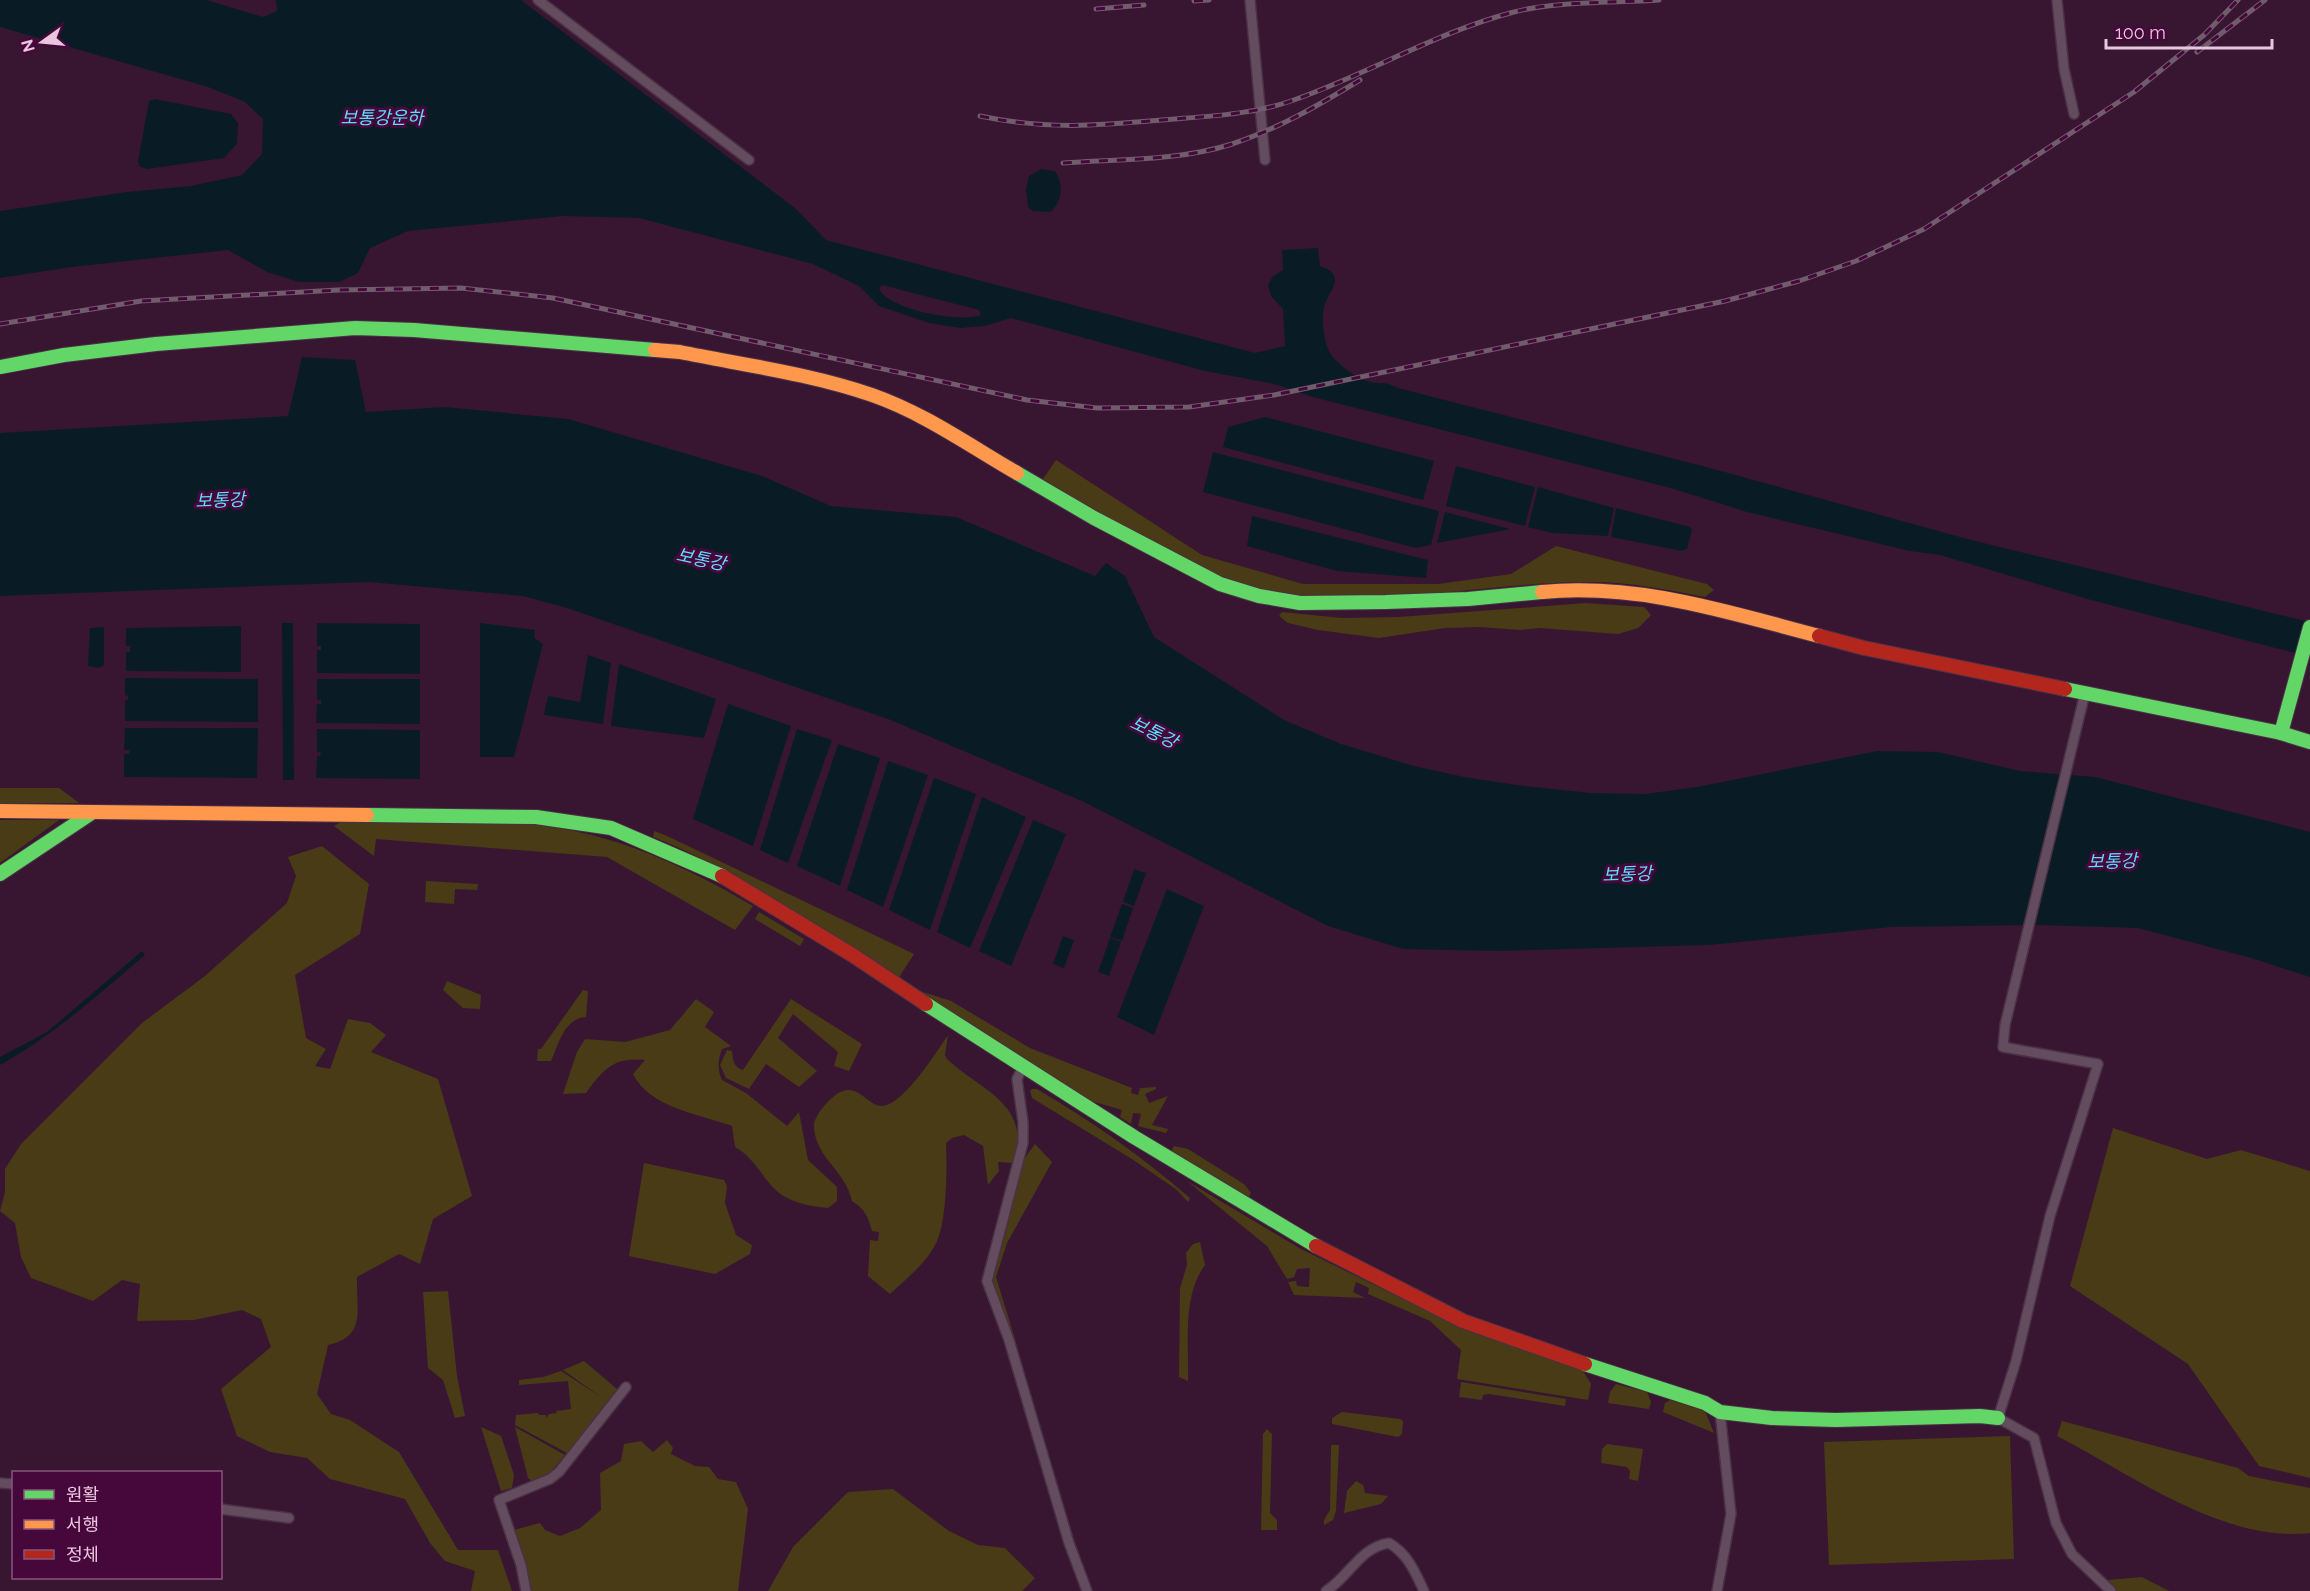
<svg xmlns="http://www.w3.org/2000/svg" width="2310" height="1591" viewBox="0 0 2310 1591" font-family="Raleway,'Noto Sans KR',sans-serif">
	<rect width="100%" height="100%" fill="#381632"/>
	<g fill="#483b16">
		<path d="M1056,460L1202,555L1303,584H1438L1511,574L1556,546L1707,584L1714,590L1705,597C1665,589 1625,581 1584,582C1477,583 1363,613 1257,589C1224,581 1196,565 1166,549C1124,527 1083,504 1043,479Z"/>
		<polygon points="1586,603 1644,607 1651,615 1638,628 1618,634 1540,628 1520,630 1480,627 1445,628 1379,638 1318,630 1288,623 1279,616 1282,612 1342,618 1399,617"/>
		<polygon points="0,788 59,788 79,803 0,803"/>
		<polygon points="0,820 59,820 0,863"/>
		<path d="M341,822C401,822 473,817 532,824C613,833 684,865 753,906L735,930L607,857L376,839L374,856L334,826Z"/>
		<path d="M654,831L665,835L914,954L898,979C819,930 740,871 653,837Z"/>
		<path d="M322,846L369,884L360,934L295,975L306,1038L326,1049L315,1066L330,1069L348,1019L370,1023L386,1035L371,1052L438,1079L472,1196L433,1219L420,1264L399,1254L357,1277C356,1311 367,1336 328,1345L317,1394L331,1414L350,1420L399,1452L458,1550H498L512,1591H471L475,1571L445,1561L430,1543L405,1499L330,1479L307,1458L270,1452L237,1436L221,1389L271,1347L261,1319L242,1310L194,1320L137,1321L140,1284L122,1280L93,1301L31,1278L21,1257L15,1223L0,1211L5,1192V1169L21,1144L142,1023L205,976L287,903L296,876L288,857Z"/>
		<polygon points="426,881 478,884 477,890 455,889 454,904 425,902"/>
		<polygon points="759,912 804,939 800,946 755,919"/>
		<polygon points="447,981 481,995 480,1009 463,1008 443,990"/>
		<path d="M583,990L588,991L586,1017C564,1018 559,1044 551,1061H537L538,1049H541Z"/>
		<polygon points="923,992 951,1001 1030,1048 1132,1088 1131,1093 1138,1095 1140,1088 1156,1087 1156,1089 1145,1094 1149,1103 1168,1096 1152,1125 1168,1129 1166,1133 1138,1126 1141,1114 1133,1113 1131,1124 1120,1117 1122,1110 1091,1101 920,994"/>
		<path d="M696,999L714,1012L705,1027L731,1046L722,1049C718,1060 717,1069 722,1080L746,1093L787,1126L799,1112L808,1160L837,1187V1201L828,1208C811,1206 796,1204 782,1195C764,1183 757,1159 735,1147L732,1126C699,1114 650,1108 633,1074L645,1060C613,1057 604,1069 586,1093L563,1094L577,1052L585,1039L625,1042L670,1030Z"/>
		<path d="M791,999L862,1044L849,1071L834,1066L838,1052L793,1014L778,1038L817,1071L799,1087L766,1064L749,1089L726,1078L720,1065L727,1050L732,1051C733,1060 733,1067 743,1070Z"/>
		<path d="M948,1035L945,1055L947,1059C982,1092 1032,1103 1014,1163L998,1162L999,1171L988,1185L983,1146L964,1135L952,1138L946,1143C947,1168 947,1219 937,1241C928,1262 906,1279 890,1294L868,1276L870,1240L878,1241L879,1232L872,1231C868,1217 865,1209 852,1201C845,1169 813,1157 814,1123C818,1112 824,1105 833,1097C859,1075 867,1112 887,1105C907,1098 936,1053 948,1035Z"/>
		<path d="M1032,1089H1037C1092,1121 1141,1156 1190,1198L1188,1202L1177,1190L1135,1161L1032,1098L1030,1091Z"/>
		<polygon points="2113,1128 2207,1159 2241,1150 2310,1171 2310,1478 2259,1466 2188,1364 2070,1286"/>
		<polygon points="1035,1144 1052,1162 1007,1243 996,1277 1015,1339 1012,1339 991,1278 1024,1159"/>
		<polygon points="1174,1146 1188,1149 1244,1184 1251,1193 1247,1200 1171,1152"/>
		<polygon points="644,1163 724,1180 727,1186 725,1203 736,1235 752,1245 750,1254 715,1274 629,1256"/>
		<polygon points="1187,1181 1301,1249 1462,1328 1583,1371 1591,1384 1588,1400 1457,1379 1461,1350 1430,1321 1368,1294 1369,1288 1356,1282 1353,1292 1365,1298 1294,1295 1288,1282 1296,1281 1297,1286 1309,1287 1310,1268 1297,1269 1294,1277 1287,1279 1267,1246"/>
		<path d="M1200,1242L1205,1265C1182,1296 1189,1343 1188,1381L1179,1377L1180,1288L1187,1265L1186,1253L1193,1244Z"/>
		<polygon points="448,1291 457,1376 465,1416 455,1418 443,1380 428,1368 423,1292"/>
		<polygon points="584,1361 617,1389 567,1453 515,1425 516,1415 538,1413 539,1415 546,1415 547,1418 549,1414 557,1413 556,1411 571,1409 568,1381 519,1385 519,1380 543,1377 561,1371 601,1397 563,1370"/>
		<polygon points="1461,1382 1566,1399 1565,1406 1489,1394 1483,1395 1482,1400 1459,1397"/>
		<polygon points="1616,1384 1647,1392 1651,1402 1649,1409 1608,1403 1610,1392"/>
		<polygon points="1670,1400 1705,1411 1714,1433 1663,1412 1665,1403"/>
		<polygon points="1342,1412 1400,1419 1403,1421 1402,1434 1398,1437 1332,1424 1332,1418"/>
		<path d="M2062,1421L2238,1468L2249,1476L2310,1488V1533C2223,1543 2131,1474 2057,1436Z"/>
		<polygon points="481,1427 501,1436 514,1475 512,1488 501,1491"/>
		<polygon points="515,1427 565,1455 547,1476 532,1481 528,1478"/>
		<polygon points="1267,1429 1272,1434 1270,1513 1277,1520 1277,1530 1261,1530 1263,1434"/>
		<polygon points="2010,1436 2014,1559 1829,1565 1824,1442"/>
		<polygon points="667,1440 673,1448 671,1454 695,1466 709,1467 718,1479 736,1482 748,1509 738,1591 532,1591 514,1530 540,1523 545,1530 560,1536 580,1528 601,1510 600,1473 621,1461 624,1444 641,1441 653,1452"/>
		<polygon points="1607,1444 1643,1449 1638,1481 1629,1479 1630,1471 1627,1467 1601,1463 1602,1449"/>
		<polygon points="1331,1445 1339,1445 1336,1511 1333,1520 1324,1525 1324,1520 1330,1510"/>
		<polygon points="1356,1481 1363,1485 1365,1493 1388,1496 1381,1504 1344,1513 1347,1491"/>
		<polygon points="893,1489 949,1531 978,1545 1005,1548 1035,1578 1022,1591 768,1591 793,1547 848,1492"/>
		<polygon points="2142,1577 2169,1591 2117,1591 2108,1580"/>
	</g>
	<g fill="#091c25" fill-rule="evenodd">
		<path d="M0,0H207L263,17L277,11L276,0H521L795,208L826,240L1255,353L1285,346L1283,309L1271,296L1268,285L1273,276L1283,270L1282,250L1318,248L1320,266C1349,276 1328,291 1324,307C1321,319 1324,342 1330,353C1336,363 1356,378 1367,381C1379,385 1383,380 1398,388L1710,468L1971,540L2310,622V657L2091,600L1940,555L1910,551L1747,512L1674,489L1313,397L1274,384L1205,371L1011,318L985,326L960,328L929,323L879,306L859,286L813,264L639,218L563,216L408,231L370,248L358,273L339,282H299L267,272L228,250L72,267L0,278V211L127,192L191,186L242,175L262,154L263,119L245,102L208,87L0,27ZM882,285L979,310L981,315C961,323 887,310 879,288Z"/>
		<polygon points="155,99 231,114 238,123 237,144 224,158 147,169 139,166 138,161 149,101"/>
		<path d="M1041,169L1055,171C1064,186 1063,199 1051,212L1033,211L1028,207L1026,189L1029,176Z"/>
		<polygon points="302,357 355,360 366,412 445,407 568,419 762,476 831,506 956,517 1095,576 1106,563 1125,576 1154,637 1284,720 1341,744 1414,766 1464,777 1524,786 1591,793 1645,794 1697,787 1877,751 1938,752 2020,771 2095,777 2310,832 2310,977 2251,958 2138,928 2039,925 1891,927 1709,945 1498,951 1403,949 1328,926 1082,801 888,719 567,608 523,596 369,582 0,596 0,433 288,416"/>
		<polygon points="1265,417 1434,461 1423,500 1223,447 1228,427"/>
		<polygon points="1213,452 1439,511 1431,545 1416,548 1203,492"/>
		<polygon points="1456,466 1535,487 1525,526 1446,506"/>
		<polygon points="1538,487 1614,508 1608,536 1553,533 1528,527"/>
		<polygon points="1616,508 1690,527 1692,530 1687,549 1682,551 1611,537"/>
		<polygon points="1445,512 1510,529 1511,529 1437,543"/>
		<polygon points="1252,516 1428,560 1426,578 1337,571 1247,546"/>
		<polygon points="282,623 293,623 294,780 283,780"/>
		<polygon points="317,623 420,624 420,674 317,673 317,650 321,650 321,646 317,646"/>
		<polygon points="480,623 535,630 534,638 543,644 514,757 480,757"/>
		<polygon points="241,626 241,672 126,671 126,652 130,652 130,646 126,646 126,628"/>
		<polygon points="104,627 104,665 99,668 88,666 90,628"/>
		<polygon points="588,655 611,663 603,724 544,715 548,696 580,702"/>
		<polygon points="619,664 716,699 704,738 611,726"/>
		<polygon points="125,678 258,679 258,722 125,721 125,700 128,700 128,696 125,695"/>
		<polygon points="317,679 420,679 420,724 316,723 317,704 321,704 321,700 317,700"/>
		<polygon points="728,704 791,726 753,846 693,819"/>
		<polygon points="125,728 258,728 257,778 124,777 124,754 129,754 130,750 124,750"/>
		<polygon points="317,729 420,730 420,779 316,778 317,756 320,756 321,752 317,752"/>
		<polygon points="797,729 832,740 788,863 760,850"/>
		<polygon points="838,744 880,758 840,886 797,866"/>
		<polygon points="888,761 928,775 883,907 847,890"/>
		<polygon points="934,778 976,794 930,930 889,910"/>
		<polygon points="982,797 1026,817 970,948 937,932"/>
		<polygon points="1033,820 1066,834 1011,966 979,951"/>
		<polygon points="1134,869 1146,873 1134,906 1123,902"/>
		<polygon points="1167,889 1204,906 1154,1035 1117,1017"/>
		<polygon points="1122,904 1133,908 1122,941 1110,937"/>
		<polygon points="1063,936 1074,940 1064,968 1053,964"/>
		<polygon points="1110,938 1121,942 1109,976 1098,972"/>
		<path d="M142,951L145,955C98,995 54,1035 0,1065V1057L47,1032Z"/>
	</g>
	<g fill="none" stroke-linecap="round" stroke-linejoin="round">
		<defs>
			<g id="street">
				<polyline points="538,0 749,160"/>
				<polyline points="1250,0 1265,160"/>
				<polyline points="2057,0 2064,69 2074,114"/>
				<polyline points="2085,693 2005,1025 2003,1047 2098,1064 2050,1216 2016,1361 1998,1418 2034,1438 2056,1523 2072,1554 2111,1591"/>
				<polyline points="1024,1065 1017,1079 1023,1122 1023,1143 987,1281 1009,1340 1069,1543 1087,1591"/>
				<polyline points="0,1483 14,1484"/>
				<polyline points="220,1509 289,1518"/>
				<polyline points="526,1591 521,1565 499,1500 550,1479 559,1472 626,1387"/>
				<path d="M1326,1591C1350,1576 1359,1548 1389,1543C1408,1554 1415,1572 1424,1591"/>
				<polyline points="1717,1591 1731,1514 1720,1412"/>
			</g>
			<g id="fast">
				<polyline points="0,367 64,355 156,344 355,328 414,330 655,350"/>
				<polyline points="1017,473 1094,518 1220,584 1259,596 1300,603 1386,602 1468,599 1542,592"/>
				<polyline points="2065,689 2281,733 2310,742"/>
				<polyline points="2281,733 2310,627"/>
				<polyline points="367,815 536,817 611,828 722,876"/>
				<polyline points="0,874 93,812"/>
				<polyline points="926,1004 1134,1137 1316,1246"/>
				<polyline points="1585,1364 1705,1403 1720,1412 1772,1418 1836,1420 1980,1416 1998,1418"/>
			</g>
			<g id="slow">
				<path d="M655,350L680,352C744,365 811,374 872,395C924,413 970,446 1017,473"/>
				<path d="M1542,592C1639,583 1727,612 1819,636"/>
				<polyline points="0,811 367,815"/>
			</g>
			<g id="jam">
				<polyline points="1819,636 1864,648 2065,689"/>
				<polyline points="722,876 854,956 926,1004"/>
				<polyline points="1316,1246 1463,1321 1585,1364"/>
			</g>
		</defs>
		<use href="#street" stroke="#4a3145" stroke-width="12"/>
		<use href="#fast" stroke="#4a3145" stroke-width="16"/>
		<use href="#slow" stroke="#4a3145" stroke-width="16"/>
		<use href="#jam" stroke="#4a3145" stroke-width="16"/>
		<use href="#street" stroke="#644c5f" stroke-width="9"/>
		<use href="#fast" stroke="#63d668" stroke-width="14"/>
		<use href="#slow" stroke="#ff974d" stroke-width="14"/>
		<use href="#jam" stroke="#b3261e" stroke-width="14"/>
		<defs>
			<g id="rail">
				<polyline points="1194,1 1209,0"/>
				<polyline points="1096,9 1144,5"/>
				<polyline points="2197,52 2265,0"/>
				<path d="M980,116C1051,131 1104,125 1174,119C1214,116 1253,114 1291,101C1367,75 1436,32 1514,12C1554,1 1616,3 1659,0"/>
				<path d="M1063,163C1118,159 1179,161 1232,144C1278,129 1319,105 1360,80"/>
				<polyline points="0,324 141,301 338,290 461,288 553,298 1027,400 1097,408 1189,407 1274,395 1725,301 1799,281 1856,261 1924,229 2134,92 2204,35 2238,0"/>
			</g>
		</defs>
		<use href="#rail" stroke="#715c6d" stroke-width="5"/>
		<use href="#rail" stroke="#46083a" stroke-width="3" stroke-dasharray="9" stroke-linecap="butt"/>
	</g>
	<g text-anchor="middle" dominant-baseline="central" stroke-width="6" stroke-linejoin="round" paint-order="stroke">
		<g font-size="18" font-style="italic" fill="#5eddfe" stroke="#46083a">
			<text x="382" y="117">보통강운하</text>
			<text transform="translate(220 500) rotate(-2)">보통강</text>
			<text transform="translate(701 559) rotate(12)">보통강</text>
			<text transform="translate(1154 732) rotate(26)">보통강</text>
			<text transform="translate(2112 861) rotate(-1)">보통강</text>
			<text transform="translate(1627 874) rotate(-2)">보통강</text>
		</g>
	</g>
	<rect x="12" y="1471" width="210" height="108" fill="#46083a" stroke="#88547c" stroke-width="1.5"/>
	<rect x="24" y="1490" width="30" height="9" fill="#63d668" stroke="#88547c" stroke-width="1.5"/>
	<text x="66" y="1501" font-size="18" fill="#eac5df">원활</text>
	<rect x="24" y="1520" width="30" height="9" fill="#ff974d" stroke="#88547c" stroke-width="1.5"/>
	<text x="66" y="1531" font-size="18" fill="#eac5df">서행</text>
	<rect x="24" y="1550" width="30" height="9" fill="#b3261e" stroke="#88547c" stroke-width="1.5"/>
	<text x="66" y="1561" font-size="18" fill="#eac5df">정체</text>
	<g transform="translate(42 42) rotate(255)" stroke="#46083a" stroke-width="4.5" paint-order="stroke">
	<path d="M0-4.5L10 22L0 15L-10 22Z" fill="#eac5df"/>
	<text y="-9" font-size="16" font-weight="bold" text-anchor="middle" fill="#eac5df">N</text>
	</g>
	<path d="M2106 39v9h166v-9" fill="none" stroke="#eac5df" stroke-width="3"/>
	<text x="2115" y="39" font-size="18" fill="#eac5df" stroke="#46083a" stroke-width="4.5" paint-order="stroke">100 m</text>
</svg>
